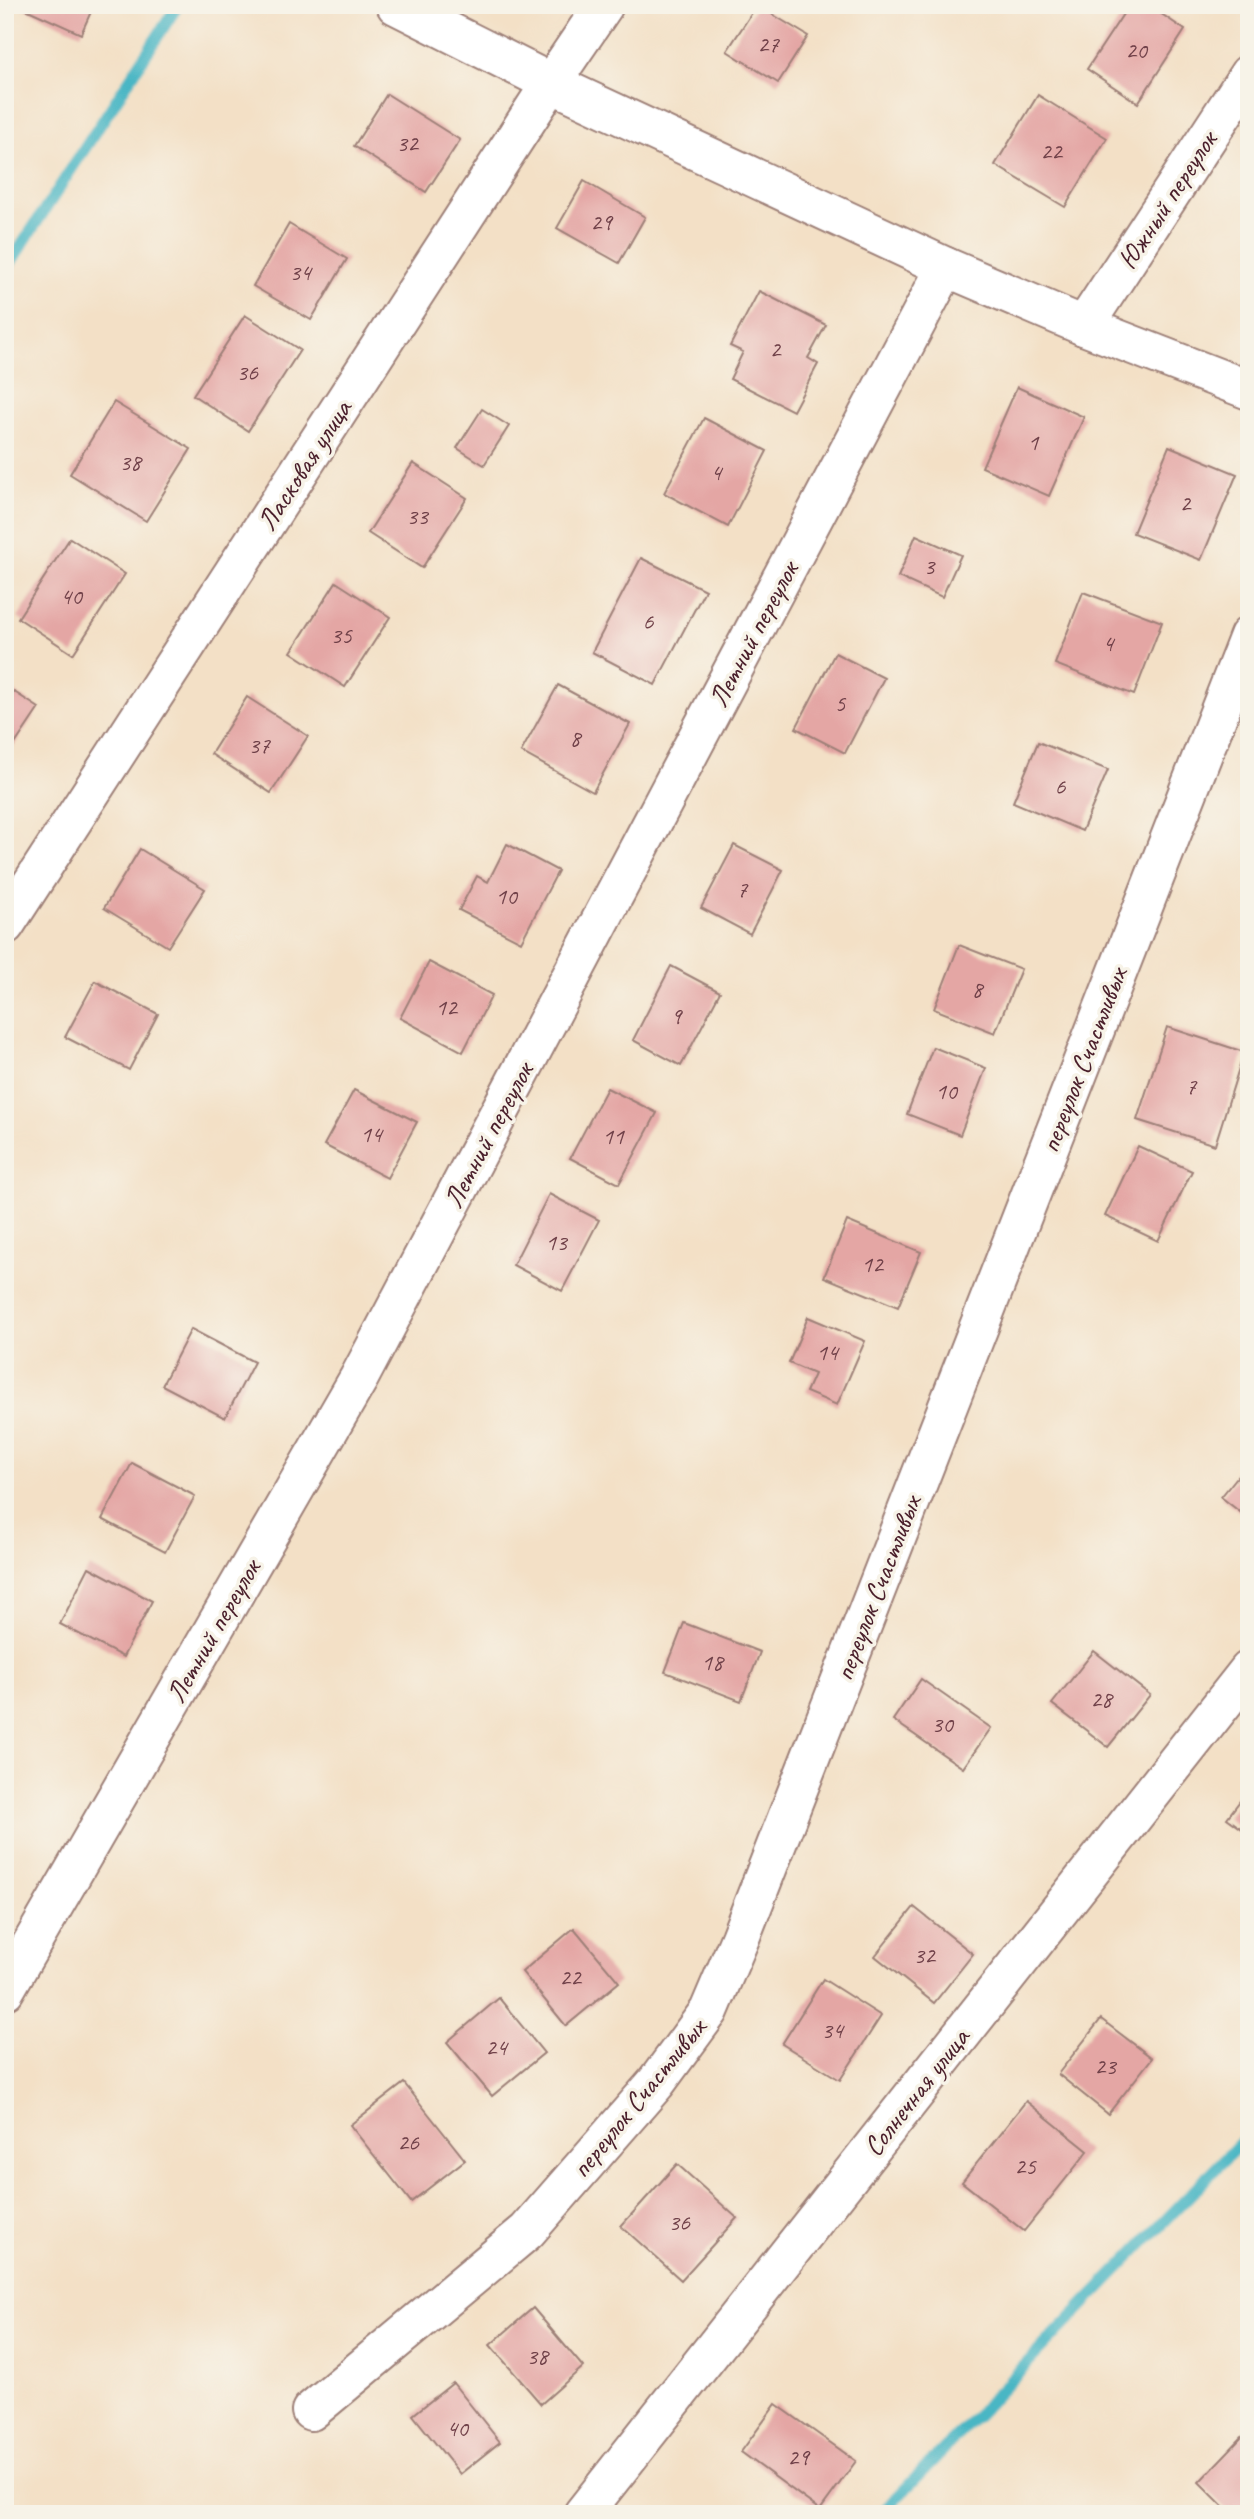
<svg xmlns="http://www.w3.org/2000/svg" width="1254" height="2519" viewBox="0 0 1254 2519" font-family="Caveat,sans-serif">
	<rect width="100%" height="100%" fill="#f7f3e8"/>
	<filter id="ink" filterUnits="userSpaceOnUse"><feTurbulence type="fractalNoise" baseFrequency=".0143" numOctaves="2"/><feDisplacementMap in="SourceGraphic" scale="14" xChannelSelector="R" yChannelSelector="G"/><feConvolveMatrix kernelMatrix="1 2 1 2 8 2 1 2 1" color-interpolation-filters="sRGB"/></filter>
	<filter id="wash" filterUnits="userSpaceOnUse"><feTurbulence type="fractalNoise" baseFrequency=".00686" numOctaves="4" result="noise"/><feDisplacementMap in="SourceGraphic" scale="28" xChannelSelector="R" yChannelSelector="G"/><feGaussianBlur stdDeviation="1.57" result="paint"/><feColorMatrix in="noise" values="0 0 0 0 0 0 0 0 0 0 0 0 0 0 0 0 0 1.4 0 .05"/><feComposite in="paint" operator="in"/></filter>
	<g filter="url(#wash)">
		<rect width="100%" height="100%" fill="#f3e0c6"/>
		<g fill="none" stroke-linecap="round" stroke-linejoin="round">
			<g stroke="#49b6c4" stroke-width="12">
				<polyline points="5,271 178,5"/>
				<polyline points="881,2514 1249,2134"/>
			</g>
		</g>
		<g id="blocks">
			<g fill="#e4a6a4">
				<polygon points="17,5 94,5 81,34"/>
				<polygon points="757,5 808,36 778,83 727,51"/>
				<polygon points="1129,5 1148,5 1185,30 1138,103 1087,69"/>
				<polygon points="387,94 460,140 426,192 354,146"/>
				<polygon points="1038,95 1107,138 1065,207 995,165"/>
				<polygon points="584,181 645,217 619,263 557,228"/>
				<polygon points="289,224 347,259 311,320 253,286"/>
				<polygon points="759,291 826,325 808,358 818,364 793,411 730,379 743,352 730,346"/>
				<polygon points="245,315 300,350 248,431 193,395"/>
				<polygon points="1017,387 1084,417 1049,496 982,467"/>
				<polygon points="114,402 191,449 146,521 70,474"/>
				<polygon points="482,409 509,426 484,465 457,448"/>
				<polygon points="704,418 767,451 728,527 664,493"/>
				<polygon points="1169,446 1237,474 1201,560 1133,533"/>
				<polygon points="413,463 467,498 422,568 368,533"/>
				<polygon points="916,535 961,555 942,597 898,577"/>
				<polygon points="70,538 125,574 73,654 18,618"/>
				<polygon points="641,558 705,590 655,685 592,652"/>
				<polygon points="336,582 390,617 345,687 291,652"/>
				<polygon points="1083,592 1162,622 1134,695 1055,664"/>
				<polygon points="835,653 884,678 845,753 796,728"/>
				<polygon points="558,685 630,724 593,792 521,752"/>
				<polygon points="5,686 39,708 5,759"/>
				<polygon points="247,697 308,736 271,793 211,754"/>
				<polygon points="1038,742 1108,770 1082,831 1013,802"/>
				<polygon points="507,844 558,871 521,942 459,910 477,876 488,882"/>
				<polygon points="734,845 783,870 750,934 701,908"/>
				<polygon points="140,849 205,889 168,947 104,908"/>
				<polygon points="959,945 1021,969 995,1033 934,1009"/>
				<polygon points="429,962 492,995 463,1052 400,1018"/>
				<polygon points="671,966 720,992 681,1066 633,1040"/>
				<polygon points="95,981 158,1014 129,1070 65,1037"/>
				<polygon points="1167,1027 1244,1052 1215,1145 1137,1120"/>
				<polygon points="933,1047 986,1068 960,1135 907,1114"/>
				<polygon points="607,1088 657,1113 619,1184 570,1158"/>
				<polygon points="354,1090 417,1122 387,1178 324,1145"/>
				<polygon points="1138,1146 1192,1171 1158,1241 1105,1216"/>
				<polygon points="549,1194 599,1220 562,1291 513,1265"/>
				<polygon points="847,1221 921,1252 898,1307 824,1277"/>
				<polygon points="808,1317 865,1341 837,1405 806,1392 814,1374 789,1363"/>
				<polygon points="191,1329 254,1362 225,1418 162,1385"/>
				<polygon points="1249,1462 1249,1519 1221,1497"/>
				<polygon points="132,1463 195,1496 165,1552 102,1519"/>
				<polygon points="89,1567 152,1601 123,1657 60,1624"/>
				<polygon points="684,1623 760,1652 741,1701 665,1672"/>
				<polygon points="1094,1651 1150,1695 1108,1747 1052,1704"/>
				<polygon points="921,1679 991,1728 963,1768 893,1720"/>
				<polygon points="1249,1789 1249,1834 1227,1818"/>
				<polygon points="914,1907 973,1954 934,2003 875,1956"/>
				<polygon points="574,1928 619,1982 566,2026 522,1972"/>
				<polygon points="823,1979 881,2016 840,2080 782,2044"/>
				<polygon points="499,1998 544,2053 492,2096 447,2042"/>
				<polygon points="1101,2019 1152,2058 1108,2114 1058,2074"/>
				<polygon points="404,2083 465,2160 411,2202 350,2125"/>
				<polygon points="1026,2101 1088,2151 1024,2231 962,2182"/>
				<polygon points="677,2164 737,2218 681,2280 621,2226"/>
				<polygon points="533,2308 583,2367 541,2404 490,2345"/>
				<polygon points="453,2383 500,2442 460,2474 413,2415"/>
				<polygon points="776,2404 856,2461 820,2510 741,2452"/>
				<polygon points="1245,2434 1249,2438 1249,2514 1231,2514 1199,2482"/>
			</g>
		</g>
	</g>
	<g filter="url(#ink)">
		<use href="#blocks" fill-opacity="0" stroke="#9e8078" stroke-width="2"/>
		<g fill="none" stroke-linecap="round" stroke-linejoin="round">
			<defs>
				<g id="minor">
					<polyline points="396,5 551,83 946,267 1084,326 1249,390"/>
					<polyline points="1084,326 1249,74"/>
					<polyline points="5,925 551,83 604,5"/>
					<polyline points="5,1990 359,1378 946,267"/>
					<polyline points="311,2411 527,2231 656,2083 709,2011 740,1938 1249,636"/>
					<polyline points="583,2514 1249,1670"/>
				</g>
			</defs>
			<use href="#minor" stroke="#9e8078" stroke-width="42"/>
			<use href="#minor" stroke="#fff" stroke-width="38"/>
		</g>
	</g>
	<g text-anchor="middle" dominant-baseline="central" stroke-width="7" stroke-linejoin="round" paint-order="stroke">
		<g font-size="24" fill="#704149">
			<text x="768" y="44">27</text>
			<text x="1136" y="50">20</text>
			<text x="407" y="143">32</text>
			<text x="1051" y="151">22</text>
			<text x="601" y="222">29</text>
			<text x="300" y="272">34</text>
			<text x="775" y="349">2</text>
			<text x="247" y="372">36</text>
			<text x="1033" y="442">1</text>
			<text x="130" y="462">38</text>
			<text x="716" y="472">4</text>
			<text x="1185" y="503">2</text>
			<text x="417" y="516">33</text>
			<text x="929" y="566">3</text>
			<text x="71" y="596">40</text>
			<text x="648" y="621">6</text>
			<text x="341" y="635">35</text>
			<text x="1108" y="643">4</text>
			<text x="840" y="703">5</text>
			<text x="575" y="738">8</text>
			<text x="259" y="745">37</text>
			<text x="1060" y="786">6</text>
			<text x="742" y="889">7</text>
			<text x="506" y="896">10</text>
			<text x="977" y="989">8</text>
			<text x="446" y="1007">12</text>
			<text x="676" y="1016">9</text>
			<text x="1191" y="1086">7</text>
			<text x="946" y="1091">10</text>
			<text x="371" y="1134">14</text>
			<text x="613" y="1136">11</text>
			<text x="556" y="1242">13</text>
			<text x="872" y="1264">12</text>
			<text x="827" y="1352">14</text>
			<text x="712" y="1662">18</text>
			<text x="1101" y="1699">28</text>
			<text x="942" y="1724">30</text>
			<text x="924" y="1955">32</text>
			<text x="570" y="1977">22</text>
			<text x="832" y="2030">34</text>
			<text x="496" y="2047">24</text>
			<text x="1105" y="2066">23</text>
			<text x="408" y="2142">26</text>
			<text x="1025" y="2166">25</text>
			<text x="679" y="2222">36</text>
			<text x="537" y="2356">38</text>
			<text x="457" y="2428">40</text>
			<text x="798" y="2457">29</text>
		</g>
		<g font-size="28" fill="#4a1f2b" stroke="#f7f3e8">
			<text transform="translate(1167 200) rotate(-57)">Южный переулок</text>
			<text transform="translate(304 465) rotate(-57)">Ласковая улица</text>
			<text transform="translate(753 634) rotate(-62)">Летний переулок</text>
			<text transform="translate(1083 1060) rotate(-69)">переулок Счастливых</text>
			<text transform="translate(488 1135) rotate(-62)">Летний переулок</text>
			<text transform="translate(877 1588) rotate(-69)">переулок Счастливых</text>
			<text transform="translate(213 1631) rotate(-60)">Летний переулок</text>
			<text transform="translate(916 2092) rotate(-52)">Солнечная улица</text>
			<text transform="translate(638 2098) rotate(-51)">переулок Счастливых</text>
		</g>
	</g>
	<rect width="1254" height="2519" fill="none" stroke="#f7f3e8" stroke-width="28"/>
</svg>
